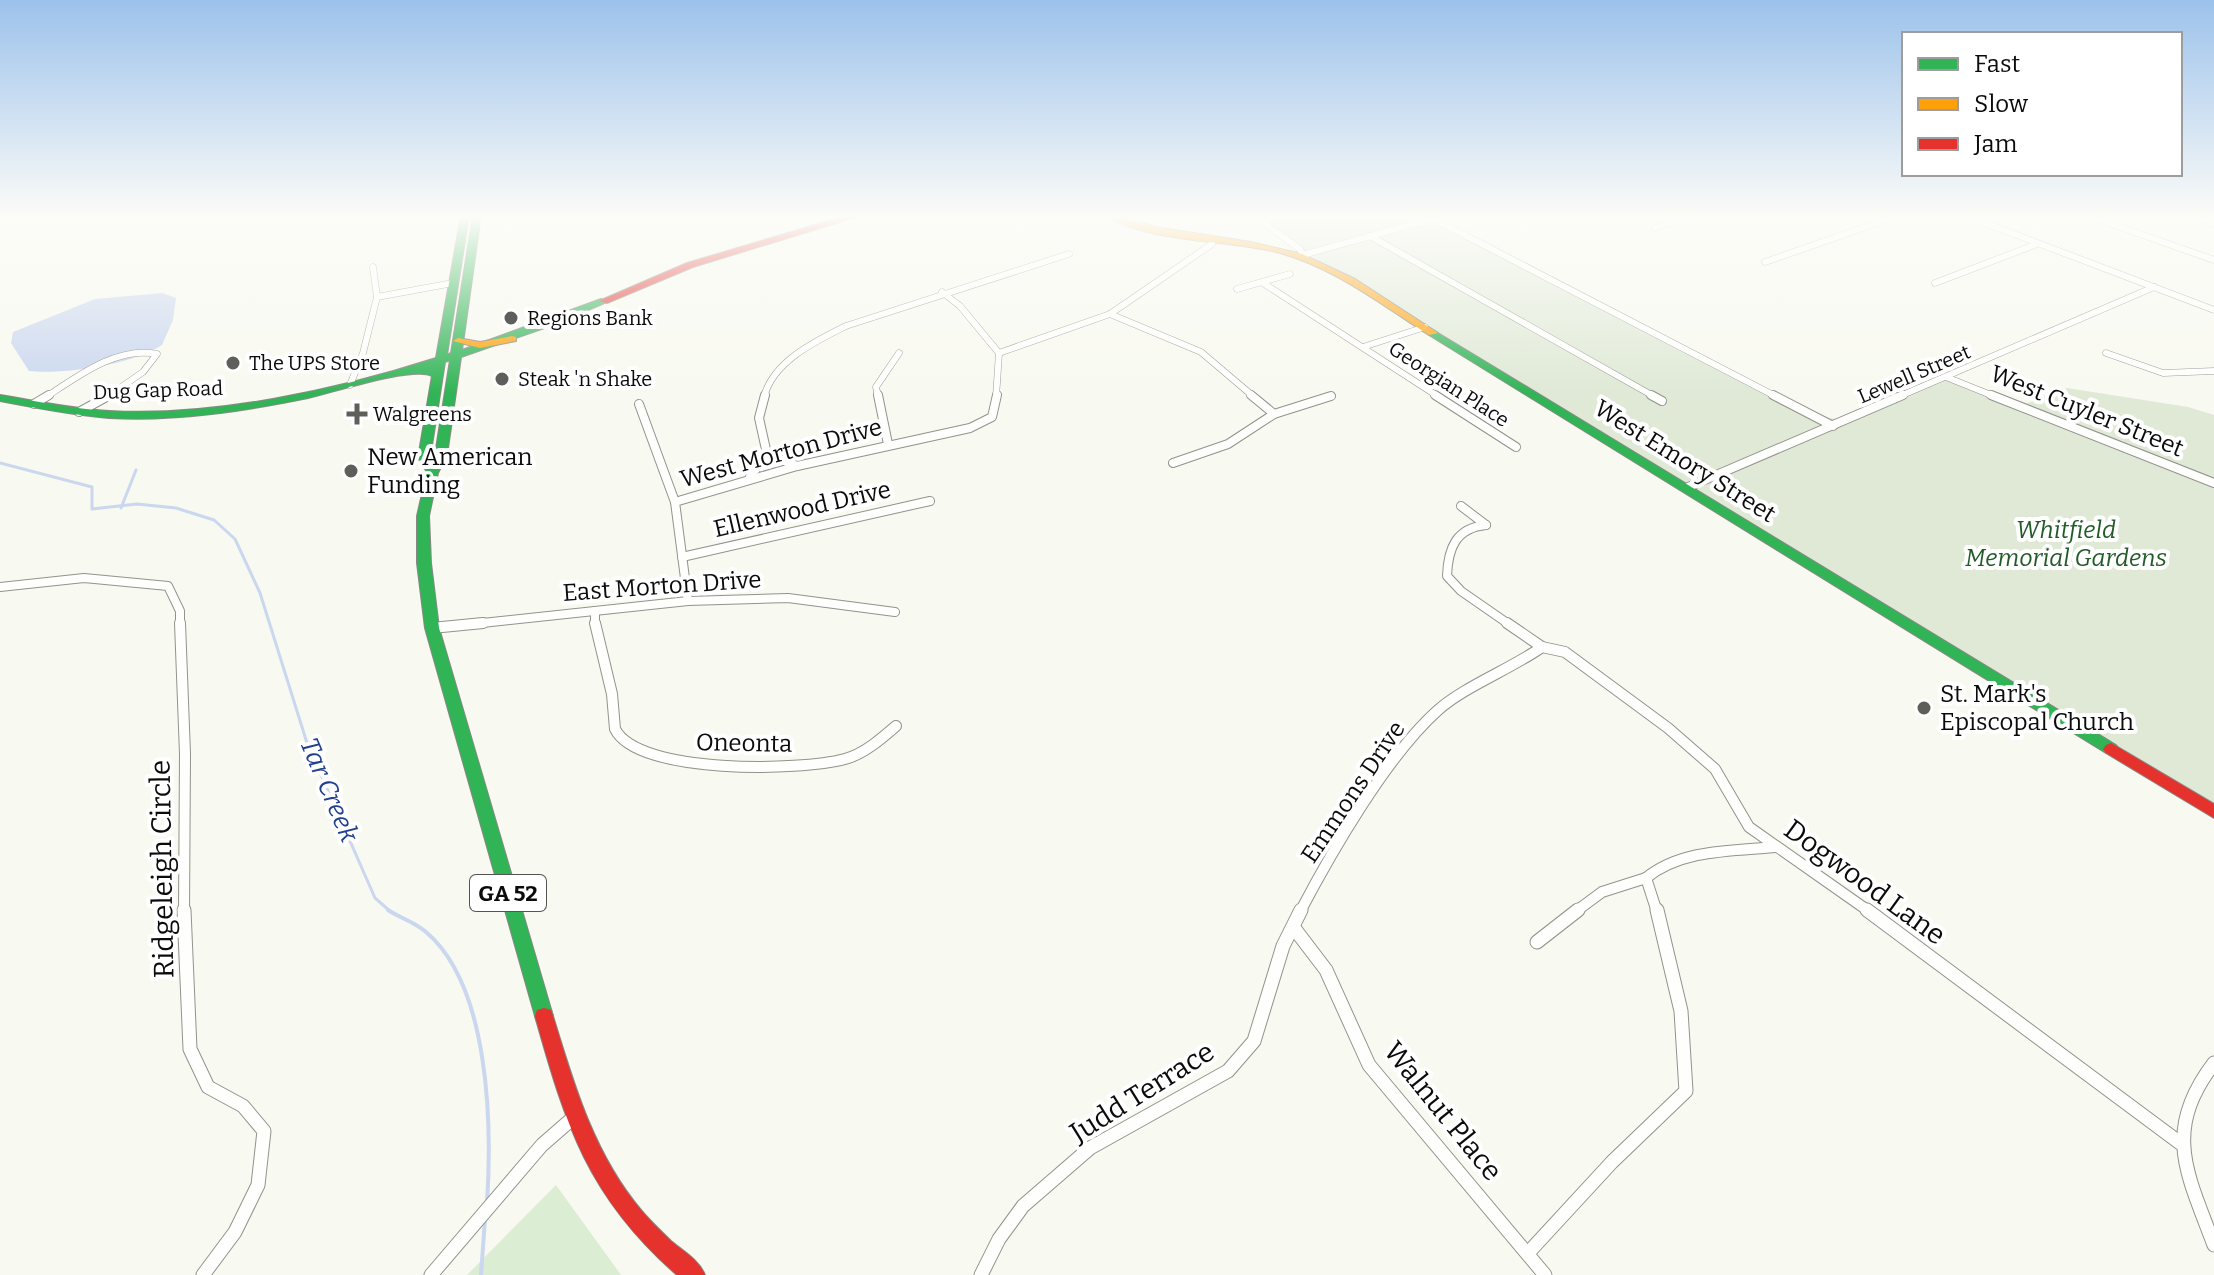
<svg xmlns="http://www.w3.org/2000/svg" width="2214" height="1275" viewBox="0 0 2214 1275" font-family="Bitter,serif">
	<rect width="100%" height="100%" fill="#f8f9f0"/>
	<polygon fill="#dbedd2" points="556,1185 621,1275 467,1275"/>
	<polygon fill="#dfe9d6" points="1243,215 1434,215 1823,417 1838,419 1943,374 2023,405 2067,388 2188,407 2214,415 2214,805"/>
	<path fill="#cad7ef" d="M162,293L176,298L173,320L162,345C134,364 63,375 29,371L11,343L13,332L95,299Z"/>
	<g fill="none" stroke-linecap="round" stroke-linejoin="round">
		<g stroke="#cad7ef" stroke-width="3">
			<polyline points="0,463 92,487 92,509 137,504 176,508 214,520 235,539 260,593 307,743 375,898 391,912"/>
			<polyline points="121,508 136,470"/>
		</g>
		<g stroke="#cad7ef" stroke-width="4">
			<path d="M388,910C400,918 415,922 426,932C490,986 492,1126 487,1203"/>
			<polyline points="481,1275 485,1219"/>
		</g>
		<defs>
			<g id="street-far3">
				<polyline points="1252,215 1300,249 1303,255 1432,219"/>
				<polyline points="1426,215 1777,397"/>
				<polyline points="1964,215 2214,310"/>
				<polyline points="2086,215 2214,260"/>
				<polyline points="2185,215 2214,224"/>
				<polyline points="1124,223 1150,215"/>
				<polyline points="1655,228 1695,215"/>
				<polyline points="1370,236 1655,397"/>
				<polyline points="1765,262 1900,215"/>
				<polyline points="373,267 377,297 453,283"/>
				<polyline points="1263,283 1439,397"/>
				<polyline points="1935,283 2037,244"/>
				<polyline points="1237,289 1290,274"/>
				<polyline points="942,292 960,306 999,353 996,397"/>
				<polyline points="1110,314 1201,352 1254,397"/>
				<polyline points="1363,347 1425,327"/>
				<polyline points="999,353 1110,314 1212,244"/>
				<polyline points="2106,353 2163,373 2214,371"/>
				<polyline points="1946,377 1996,397"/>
				<polyline points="350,385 363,353 377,297"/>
				<path d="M46,397C78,376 117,346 157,354L143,372L107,397"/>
				<path d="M764,397C773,361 816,341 846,326L1069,254"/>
				<polyline points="878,397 876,387 899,353"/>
				<polyline points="1898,397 2154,287"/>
			</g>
			<g id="street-far2">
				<polyline points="765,395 759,418 767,454 797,466"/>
				<polyline points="878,395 888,444"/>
				<polyline points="1251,395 1274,414"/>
				<polyline points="1435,395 1516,447"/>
				<polyline points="1651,395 1662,401"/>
				<polyline points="1773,395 1833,426"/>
				<polyline points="1991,395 2214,483"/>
				<polyline points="34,404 49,395"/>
				<polyline points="639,404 675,502"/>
				<polyline points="79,412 110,395"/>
				<polyline points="1173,463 1228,444 1274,414 1331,396"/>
				<polyline points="750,477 767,454"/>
				<polyline points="1686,488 1903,395"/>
				<polyline points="1461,506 1486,525"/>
				<path d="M1486,525C1456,528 1448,548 1447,576L1461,591L1510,625"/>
				<polyline points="682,557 930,501"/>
				<polyline points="0,587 84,578 168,586 180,611 180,625"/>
				<polyline points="688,601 675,502 797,466 970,428 992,417 997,395"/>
				<polyline points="595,611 595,625"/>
				<polyline points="464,625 688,601 788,598 895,612"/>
			</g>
			<g id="street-far1">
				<polyline points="180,623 185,754 184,912"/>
				<path d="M595,623L612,694L615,729C638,775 801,771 845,759C864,754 881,739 896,726"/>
				<polyline points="432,628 483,623"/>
				<polyline points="1542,647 1565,652 1668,728 1715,769 1749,827 1870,912"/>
				<path d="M1300,912C1332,851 1387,756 1437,711C1463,687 1511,669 1542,647L1507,623"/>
				<polyline points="1575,912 1602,892 1646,878"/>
				<path d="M1657,912L1646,878C1682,849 1732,851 1776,847"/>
			</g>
			<g id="street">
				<polyline points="184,910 190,1049 208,1087 243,1106 264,1131 258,1185 235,1232 203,1275"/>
				<polyline points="1867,910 2180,1143"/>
				<polyline points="1294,928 1326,970 1369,1065 1545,1275"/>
				<polyline points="1537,942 1578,910"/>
				<path d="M2214,1063C2162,1131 2187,1173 2214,1245"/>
				<polyline points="1529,1252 1612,1162 1686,1091 1681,1011 1657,910"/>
				<polyline points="431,1275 542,1145 573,1118"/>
				<polyline points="981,1275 999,1239 1023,1206 1090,1148 1228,1071 1254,1041 1283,946 1301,910"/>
			</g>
			<g id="fast">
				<path d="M461,215H469L447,355L451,353L473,215H481L462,350L601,299L609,301L553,325L461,357L447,455L438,473L429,516L431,563L439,628L553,1016L551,1022L544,1024L537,1022L535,1016L425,628L417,563V516L427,472L418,458L432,376C413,366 334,392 308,398C244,411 175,422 109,418C72,415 36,408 0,401V395C36,401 73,409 109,411C213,417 337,390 436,358ZM450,360L435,455L432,461L430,458L445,362Z"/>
				<polygon points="1433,330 2116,745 2119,749 2116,753 2106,753 1429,335 1429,331"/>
			</g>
			<g id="slow">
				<path d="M1103,215H1117L1155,227L1251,242L1302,254L1355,279L1438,333L1429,335C1379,303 1331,265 1272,251C1217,239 1152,243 1103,215Z"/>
				<polygon points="512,336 516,337 516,341 480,348 453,341 458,338 480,342"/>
			</g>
			<g id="jam">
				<polygon points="848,215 863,215 693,267 607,303 599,301 687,263"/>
				<polygon points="2111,743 2214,804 2214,818 2106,753 2103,749 2106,745"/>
				<path d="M544,1008L551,1010L553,1016C574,1085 594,1154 641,1210C650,1221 661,1231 671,1241C683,1251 699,1260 705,1275H677C588,1197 566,1126 535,1016L537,1010Z"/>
			</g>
		</defs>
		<use href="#street-far3" stroke="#92928e" stroke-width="7"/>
		<use href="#street-far2" stroke="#92928e" stroke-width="10"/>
		<use href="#street-far1" stroke="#92928e" stroke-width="12"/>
		<use href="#street" stroke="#92928e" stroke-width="15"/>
		<use href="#fast" stroke="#888985" stroke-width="2"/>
		<use href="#slow" stroke="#888985" stroke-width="2"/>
		<use href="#jam" stroke="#888985" stroke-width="2"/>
		<use href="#street-far3" stroke="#fefefd" stroke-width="6"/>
		<use href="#street-far2" stroke="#fefefd" stroke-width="8"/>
		<use href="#street-far1" stroke="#fefefd" stroke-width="10"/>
		<use href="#street" stroke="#fefefd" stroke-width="13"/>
		<use href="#fast" fill="#30b455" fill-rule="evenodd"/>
		<use href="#slow" fill="#ff9f0a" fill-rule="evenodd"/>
		<use href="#jam" fill="#e5322d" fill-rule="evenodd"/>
	</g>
	<linearGradient id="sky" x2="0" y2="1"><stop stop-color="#9cc2eb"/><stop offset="0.55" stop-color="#fcfcf8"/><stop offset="1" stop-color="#fcfcf8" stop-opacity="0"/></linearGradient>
	<rect width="2214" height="394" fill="url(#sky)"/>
	<g fill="#5e5e5b" stroke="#fff" stroke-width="3">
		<circle cx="511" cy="318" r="8"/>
		<circle cx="233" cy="363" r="8"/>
		<circle cx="502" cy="379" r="8"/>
		<path d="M353 402h8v8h8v8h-8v8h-8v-8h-8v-8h8z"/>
		<circle cx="351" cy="471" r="8"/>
		<circle cx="1924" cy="708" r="8"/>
	</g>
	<g text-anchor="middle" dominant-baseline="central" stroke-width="8" stroke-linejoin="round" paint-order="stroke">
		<g font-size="20" fill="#0b0b0b" stroke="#fff" text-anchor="start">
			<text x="527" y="318">Regions Bank</text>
			<text x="249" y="363">The UPS Store</text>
			<text x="518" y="379">Steak 'n Shake</text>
			<text x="373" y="414">Walgreens</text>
		</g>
		<g font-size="20" fill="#0b0b0b" stroke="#fff">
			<text transform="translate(1914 374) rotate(-23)">Lewell Street</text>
			<text transform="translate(1449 384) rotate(33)">Georgian Place</text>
			<text transform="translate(158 390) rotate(-2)">Dug Gap Road</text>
		</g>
		<rect fill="#fff" stroke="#545454" stroke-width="2" x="470" y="875" width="76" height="36" rx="6"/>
		<g font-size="22" font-weight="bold" fill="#0b0b0b">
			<text x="508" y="893">GA 52</text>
		</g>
		<g font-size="24" fill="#0b0b0b" stroke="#fff">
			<text transform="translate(2087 411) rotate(22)">West Cuyler Street</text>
			<text transform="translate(781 453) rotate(-15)">West Morton Drive</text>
			<text transform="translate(1685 461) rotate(32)">West Emory Street</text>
			<text transform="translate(802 509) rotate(-13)">Ellenwood Drive</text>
			<text transform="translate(662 586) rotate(-4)">East Morton Drive</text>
			<text transform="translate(744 743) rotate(1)">Oneonta</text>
			<text transform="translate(1353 792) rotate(-56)">Emmons Drive</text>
		</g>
		<g font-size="24" fill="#0b0b0b" stroke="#fff" text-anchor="start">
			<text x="367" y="457">New American<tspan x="367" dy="28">Funding</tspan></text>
			<text x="1940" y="694">St. Mark's<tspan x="1940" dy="28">Episcopal Church</tspan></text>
		</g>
		<g font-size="24" font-style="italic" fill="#235b28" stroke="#fff">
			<text x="2066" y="530">Whitfield<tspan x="2066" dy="28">Memorial Gardens</tspan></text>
		</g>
		<g font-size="26" font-style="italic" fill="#23408f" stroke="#fff">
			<text transform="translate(329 790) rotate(67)">Tar Creek</text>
		</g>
		<g font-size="28" fill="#0b0b0b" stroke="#fff">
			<text transform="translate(162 869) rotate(-91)">Ridgeleigh Circle</text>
			<text transform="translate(1865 882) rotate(36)">Dogwood Lane</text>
			<text transform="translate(1142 1092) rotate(-32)">Judd Terrace</text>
			<text transform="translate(1443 1111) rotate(51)">Walnut Place</text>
		</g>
	</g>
	<rect x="1902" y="32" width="280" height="144" fill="#ffffff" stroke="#9d9d9d" stroke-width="2"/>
	<rect x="1918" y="58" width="40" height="12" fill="#30b455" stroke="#9d9d9d" stroke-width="2"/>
	<text x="1974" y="72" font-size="24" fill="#0b0b0b">Fast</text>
	<rect x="1918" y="98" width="40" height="12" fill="#ff9f0a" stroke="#9d9d9d" stroke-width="2"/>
	<text x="1974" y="112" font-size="24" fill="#0b0b0b">Slow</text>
	<rect x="1918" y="138" width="40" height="12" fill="#e5322d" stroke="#9d9d9d" stroke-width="2"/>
	<text x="1974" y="152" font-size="24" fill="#0b0b0b">Jam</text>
</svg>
